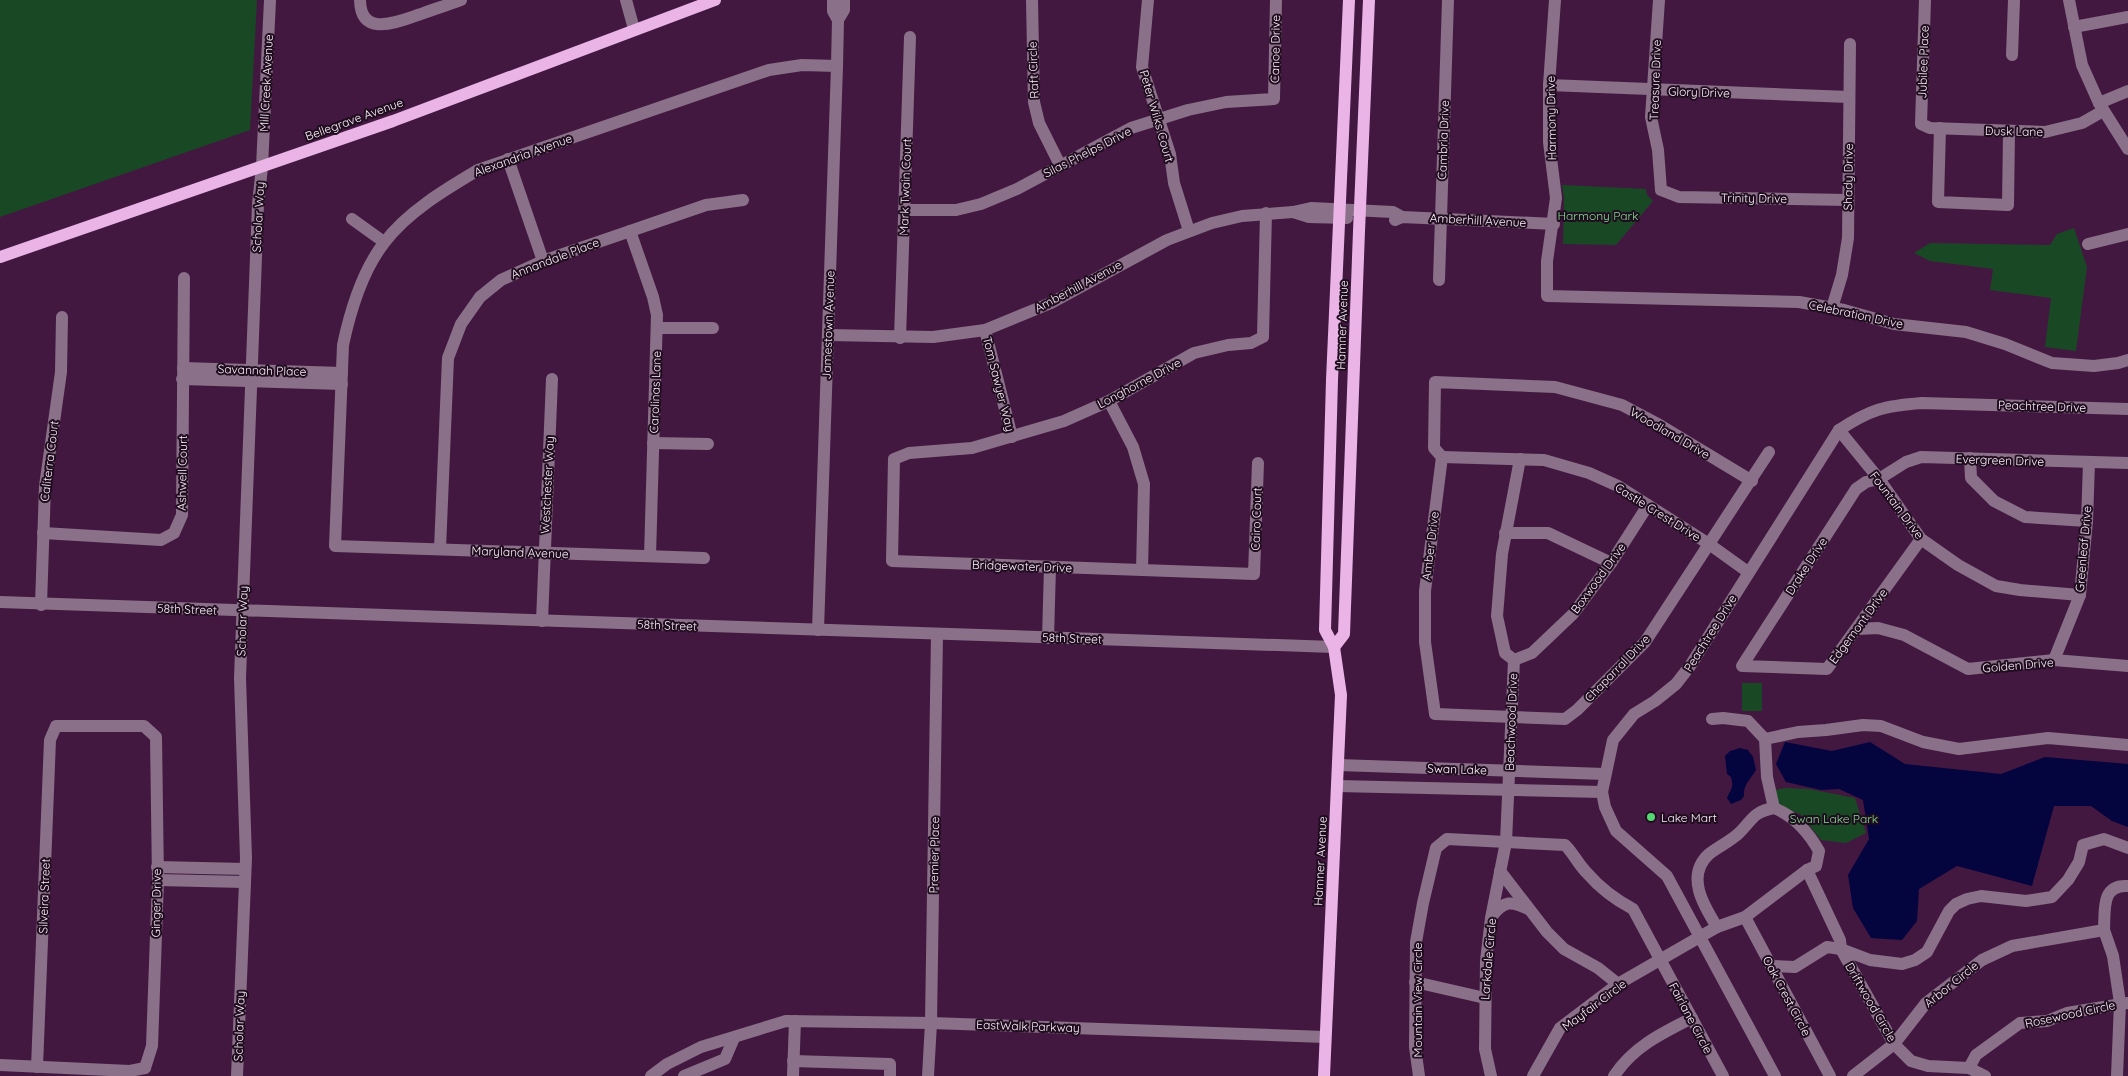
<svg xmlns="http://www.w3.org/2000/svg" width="2128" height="1076" viewBox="0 0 2128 1076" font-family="Quicksand,sans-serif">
	<rect width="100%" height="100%" fill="#421841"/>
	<g fill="#194924">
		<polygon points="0,0 257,0 250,130 0,217"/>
		<polygon points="1562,185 1646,189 1647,195 1653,201 1616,245 1563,244 1564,198"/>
		<polygon points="2074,228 2087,267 2076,351 2045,347 2051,298 1990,290 1993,269 1930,261 1914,253 1930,243 2050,245 2057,234"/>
		<rect x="1742" y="683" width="20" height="28"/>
		<polygon points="1786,788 1809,789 1855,798 1866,833 1846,843 1821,840 1800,814 1778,806 1774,790"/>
	</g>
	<g fill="#04043f">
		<polygon points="1785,742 1832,751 1870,742 1905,764 2001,774 2045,757 2128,764 2128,827 2112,821 2091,806 2054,806 2032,886 1957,866 1919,889 1917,921 1902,940 1871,938 1853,908 1848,875 1869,839 1863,800 1839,789 1821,790 1786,782 1776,764"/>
		<path d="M1740,748L1748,750L1753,757L1756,770C1750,780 1743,785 1744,796L1741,800L1731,804L1727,798C1731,788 1734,789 1731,777L1727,774L1725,756L1730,751Z"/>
	</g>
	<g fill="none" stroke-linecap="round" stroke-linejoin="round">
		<g stroke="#8a7088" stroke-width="12">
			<path d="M360,0C361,39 399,21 421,14C434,9 448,5 461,0"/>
			<polyline points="626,0 634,29"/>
			<polyline points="1032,0 1034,102 1039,123 1060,165"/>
			<polyline points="1148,0 1142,67 1170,154 1174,183 1189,231"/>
			<polyline points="1555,0 1549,85 1549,142 1556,198 1547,261 1547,296 1799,302 1844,310 1894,324 1966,332 2005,344 2052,363 2094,366 2118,363 2128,360"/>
			<polyline points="1659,0 1651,117 1658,150 1661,190 1679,197 1848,200"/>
			<polyline points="1925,0 1921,124 1930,128 2045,132 2082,123 2103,111"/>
			<polyline points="2069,0 2082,65 2099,103 2128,149"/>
			<polyline points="838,20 844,10 844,0"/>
			<polyline points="2074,27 2128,17"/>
			<polyline points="2012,55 2014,0"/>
			<polyline points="1549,85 1849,97"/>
			<polyline points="2099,103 2128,91"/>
			<polyline points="1940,128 1938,202 2008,205 2009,132"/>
			<polyline points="508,159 543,261"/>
			<polyline points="904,210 956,210 981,204 1017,189 1131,128 1188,110 1226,102 1274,99 1276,0"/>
			<polyline points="1293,212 1309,217 1347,218"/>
			<polyline points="352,219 384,242"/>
			<polyline points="1395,220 1402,217 1554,224"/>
			<polyline points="630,231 653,297 657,315 650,556"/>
			<polyline points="2088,244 2128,234"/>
			<polyline points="1439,280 1448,0"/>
			<polyline points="1832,308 1842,275 1848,238 1850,44"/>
			<polyline points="658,328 713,328"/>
			<polyline points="985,330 1012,437"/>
			<polyline points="828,335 933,337 985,330 1051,303 1167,240 1212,223 1242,216 1293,212 1311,208 1393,212 1402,217"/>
			<polyline points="900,338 910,37"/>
			<polyline points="183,368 342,373"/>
			<polyline points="182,379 342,384"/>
			<polyline points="1109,401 1133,447 1144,484 1142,570"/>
			<polyline points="1839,430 1879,479 1921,539 1958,565 1996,586 2020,590 2080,595"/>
			<polyline points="653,443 708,444"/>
			<polyline points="1442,457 1544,460 1589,473 1618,486 1709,544 1748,572"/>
			<polyline points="1970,458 1971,478 1994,501 2025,517 2087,521"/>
			<polyline points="1258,463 1254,574 892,561 894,459 909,453 972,448 1064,421 1109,401 1194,353 1228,345 1251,343 1263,337 1266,213"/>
			<polyline points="1752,481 1656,423 1622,405 1555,387 1435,382 1434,448 1442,457 1425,591 1425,642 1435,714 1565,719 1577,710 1645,642 1769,452"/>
			<polyline points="43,533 161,540 174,533 182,515 184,278"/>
			<polyline points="1505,533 1548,533 1611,563"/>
			<polyline points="1921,539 1827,669 1742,666 1856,489 1866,482 1879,479 1906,462 1921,457 2128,463"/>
			<polyline points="440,549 448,358 461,324 480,297 501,280 543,261 706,205 743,200"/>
			<path d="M704,558L335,546L343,345C350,312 363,270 384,243C407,212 446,189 478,170L769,70L802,65L837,66"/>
			<polyline points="0,602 1334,647"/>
			<polyline points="41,605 45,486 61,372 62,317"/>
			<polyline points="542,621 552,379"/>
			<polyline points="1857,629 1878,628 1904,635 1968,669 2054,660 2128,666"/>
			<polyline points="818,630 837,66 838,20 833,11 833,0"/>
			<polyline points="1048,638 1050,567"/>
			<polyline points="1514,660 1532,653 1573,614 1611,563 1648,505"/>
			<polyline points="2054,660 2080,595 2087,521 2089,463"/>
			<polyline points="1712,719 1723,718 1748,721 1765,739 1767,777 1774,808"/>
			<polyline points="1765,739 1798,732 1826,730 1863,725 1881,726 1923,742 1959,749 2048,738 2128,745"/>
			<polyline points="1338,765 1605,774"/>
			<polyline points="1337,786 1602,792"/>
			<path d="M1774,808C1794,816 1809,833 1819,851L1816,866L1807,870L1745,917L1717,927C1704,906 1685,876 1709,854C1718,847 1729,842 1738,834C1752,821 1752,812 1774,808Z"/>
			<polyline points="157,867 245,869"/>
			<polyline points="1807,870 1840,940 1841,949 1894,1044 1911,1061 1928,1066 1969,1068 1985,1076"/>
			<polyline points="1500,871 1547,932 1564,949 1598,968 1618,984"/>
			<polyline points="158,880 245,882"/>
			<path d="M1492,916C1504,900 1512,901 1528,909"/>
			<polyline points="1745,917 1830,1076"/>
			<polyline points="2104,930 2113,956 2120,1003 2117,1076"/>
			<polyline points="1771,966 1795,967 1827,947 1841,949 1870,960 1902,964 1915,960 1927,952 1949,911 1956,904 1967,899 1981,896 2026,901 2052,897 2068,880 2079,862 2083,845 2104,839 2128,848"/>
			<polyline points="1415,982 1485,998"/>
			<polyline points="793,1061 890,1064 890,1076"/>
			<polyline points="0,1065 130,1071 145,1068"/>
			<polyline points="37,1067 50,740 56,726 144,726 156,737 158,880 152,1046 145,1068"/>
			<polyline points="1969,1068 1976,1055 2020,1023 2047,1021 2067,1013 2128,1003"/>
			<polyline points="237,1076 246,858 240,678 258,204 262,167 270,0"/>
			<polyline points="651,1076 667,1064 701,1047 786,1021 931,1023 1325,1037"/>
			<polyline points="684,1076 725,1059 734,1038"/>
			<polyline points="793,1076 795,1021"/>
			<polyline points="928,1076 931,1023 937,634"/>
			<path d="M1419,1076L1415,1047L1416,942L1423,903L1436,848L1447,839L1565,845C1574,854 1578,864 1587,873C1600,888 1616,900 1633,909L1723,1076"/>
			<polyline points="1491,1076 1485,1049 1486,961 1491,918 1506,842 1514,660 1505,653 1497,616 1502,554 1520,459"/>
			<polyline points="1533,1076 1560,1028 1618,984 1717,927"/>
			<path d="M1614,1076C1633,1047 1662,1033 1692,1018"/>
			<path d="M1775,1076L1667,876L1616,831L1605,807L1602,792L1613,740L1634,714L1655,701L1676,684L1690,666L1839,430C1871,409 1884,406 1922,403L2128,409"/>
			<path d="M1853,1076L1894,1044L1926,1003L1982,960L2012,946L2104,930C2105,910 2101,884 2128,886"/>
		</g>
		<g stroke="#eab4e7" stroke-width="12">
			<polyline points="0,257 393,121 715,0"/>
			<polyline points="1334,647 1344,634 1359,231 1369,0"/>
			<polyline points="1324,1076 1341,695 1334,647 1325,630 1332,380 1349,0"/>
		</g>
	</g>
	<circle fill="#54d672" stroke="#1f0c1e" stroke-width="2" cx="1651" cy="817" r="5"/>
	<g text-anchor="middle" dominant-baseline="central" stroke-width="4" stroke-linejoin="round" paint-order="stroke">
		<g font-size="12" fill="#fcf1fb" stroke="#1f0c1e">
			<text transform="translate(1275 49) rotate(-89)">Canoe Drive</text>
			<text transform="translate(1923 62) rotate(-88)">Jubilee Place</text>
			<text transform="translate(1033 70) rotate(-92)">Raft Circle</text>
			<text transform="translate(1655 80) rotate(-88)">Treasure Drive</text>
			<text transform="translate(266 83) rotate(-87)">Mill Creek Avenue</text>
			<text transform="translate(1699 92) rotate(2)">Glory Drive</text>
			<text transform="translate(1157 116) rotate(74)">Peter Wilks Court</text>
			<text transform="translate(1551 118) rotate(-91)">Harmony Drive</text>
			<text transform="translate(354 119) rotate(-20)">Bellegrave Avenue</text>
			<text transform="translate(2014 131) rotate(1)">Dusk Lane</text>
			<text transform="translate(1443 140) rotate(-88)">Cambria Drive</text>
			<text transform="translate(1087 152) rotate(-27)">Silas Phelps Drive</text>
			<text transform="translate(523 155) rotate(-20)">Alexandria Avenue</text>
			<text transform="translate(1848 177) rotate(-89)">Shady Drive</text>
			<text transform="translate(905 187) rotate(-88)">Mark Twain Court</text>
			<text transform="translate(1754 198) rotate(1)">Trinity Drive</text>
			<text transform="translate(258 217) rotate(-87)">Scholar Way</text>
			<text transform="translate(1478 220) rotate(3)">Amberhill Avenue</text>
			<text transform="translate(555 258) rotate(-21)">Annandale Place</text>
			<text transform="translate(1078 286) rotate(-28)">Amberhill Avenue</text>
			<text transform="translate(1856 314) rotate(12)">Celebration Drive</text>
			<text transform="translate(828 325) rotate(-88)">Jamestown Avenue</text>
			<text transform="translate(1342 325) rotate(-88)">Hamner Avenue</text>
			<text transform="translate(262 370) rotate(2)">Savannah Place</text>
			<text transform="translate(1139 383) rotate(-28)">Longhorne Drive</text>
			<text transform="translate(999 384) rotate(76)">Tom Sawyer Way</text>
			<text transform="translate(655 392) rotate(-88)">Carolinas Lane</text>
			<text transform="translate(2042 406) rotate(2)">Peachtree Drive</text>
			<text transform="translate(1670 433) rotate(30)">Woodland Drive</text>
			<text transform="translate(2000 460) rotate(2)">Evergreen Drive</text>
			<text transform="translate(49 461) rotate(-83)">Caliterra Court</text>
			<text transform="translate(182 473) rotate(-89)">Ashwell Court</text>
			<text transform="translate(547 485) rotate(-87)">Westchester Way</text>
			<text transform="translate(1897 505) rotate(53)">Fountain Drive</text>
			<text transform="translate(1658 512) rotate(32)">Castle Crest Drive</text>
			<text transform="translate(1256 519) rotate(-88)">Cairo Court</text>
			<text transform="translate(1430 546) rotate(-83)">Amber Drive</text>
			<text transform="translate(2083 549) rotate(-85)">Greenleaf Drive</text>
			<text transform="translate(520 552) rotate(2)">Maryland Avenue</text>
			<text transform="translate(1022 566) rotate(2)">Bridgewater Drive</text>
			<text transform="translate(1806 566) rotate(-57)">Drake Drive</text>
			<text transform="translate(1598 578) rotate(-54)">Boxwood Drive</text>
			<text transform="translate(187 609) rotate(2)">58th Street</text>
			<text transform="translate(242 621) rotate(-88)">Scholar Way</text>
			<text transform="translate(667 625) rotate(2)">58th Street</text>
			<text transform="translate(1858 626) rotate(-54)">Edgemont Drive</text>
			<text transform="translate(1710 633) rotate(-58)">Peachtree Drive</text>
			<text transform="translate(1072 638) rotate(2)">58th Street</text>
			<text transform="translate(2018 665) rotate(-5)">Golden Drive</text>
			<text transform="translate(1617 668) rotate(-46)">Chaparral Drive</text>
			<text transform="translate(1511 722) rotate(-88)">Beachwood Drive</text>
			<text transform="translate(1457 769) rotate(2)">Swan Lake</text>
			<text transform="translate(934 855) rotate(-89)">Premier Place</text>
			<text transform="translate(1320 861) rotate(-87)">Hamner Avenue</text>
			<text transform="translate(44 896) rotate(-88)">Silveira Street</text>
			<text transform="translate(156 903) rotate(-89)">Ginger Drive</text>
			<text transform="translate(1488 959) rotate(-85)">Larkdale Circle</text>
			<text transform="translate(1951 984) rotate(-39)">Arbor Circle</text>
			<text transform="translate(1787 996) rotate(62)">Oak Crest Circle</text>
			<text transform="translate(1417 1000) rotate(-90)">Mountain View Circle</text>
			<text transform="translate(1871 1002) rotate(60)">Driftwood Circle</text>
			<text transform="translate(1594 1005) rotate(-37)">Mayfair Circle</text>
			<text transform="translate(2070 1014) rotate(-12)">Rosewood Circle</text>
			<text transform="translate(1691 1018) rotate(62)">Fairlane Circle</text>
			<text transform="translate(239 1026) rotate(-88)">Scholar Way</text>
			<text transform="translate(1028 1026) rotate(2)">EastWalk Parkway</text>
		</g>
		<g font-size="12" fill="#81dc91" stroke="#1f0c1e">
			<text x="1598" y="215">Harmony Park</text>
			<text x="1834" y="818">Swan Lake Park</text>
		</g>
		<g font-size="12" fill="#fcf1fb" stroke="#1f0c1e" text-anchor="start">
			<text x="1661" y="817">Lake Mart</text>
		</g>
	</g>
</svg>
